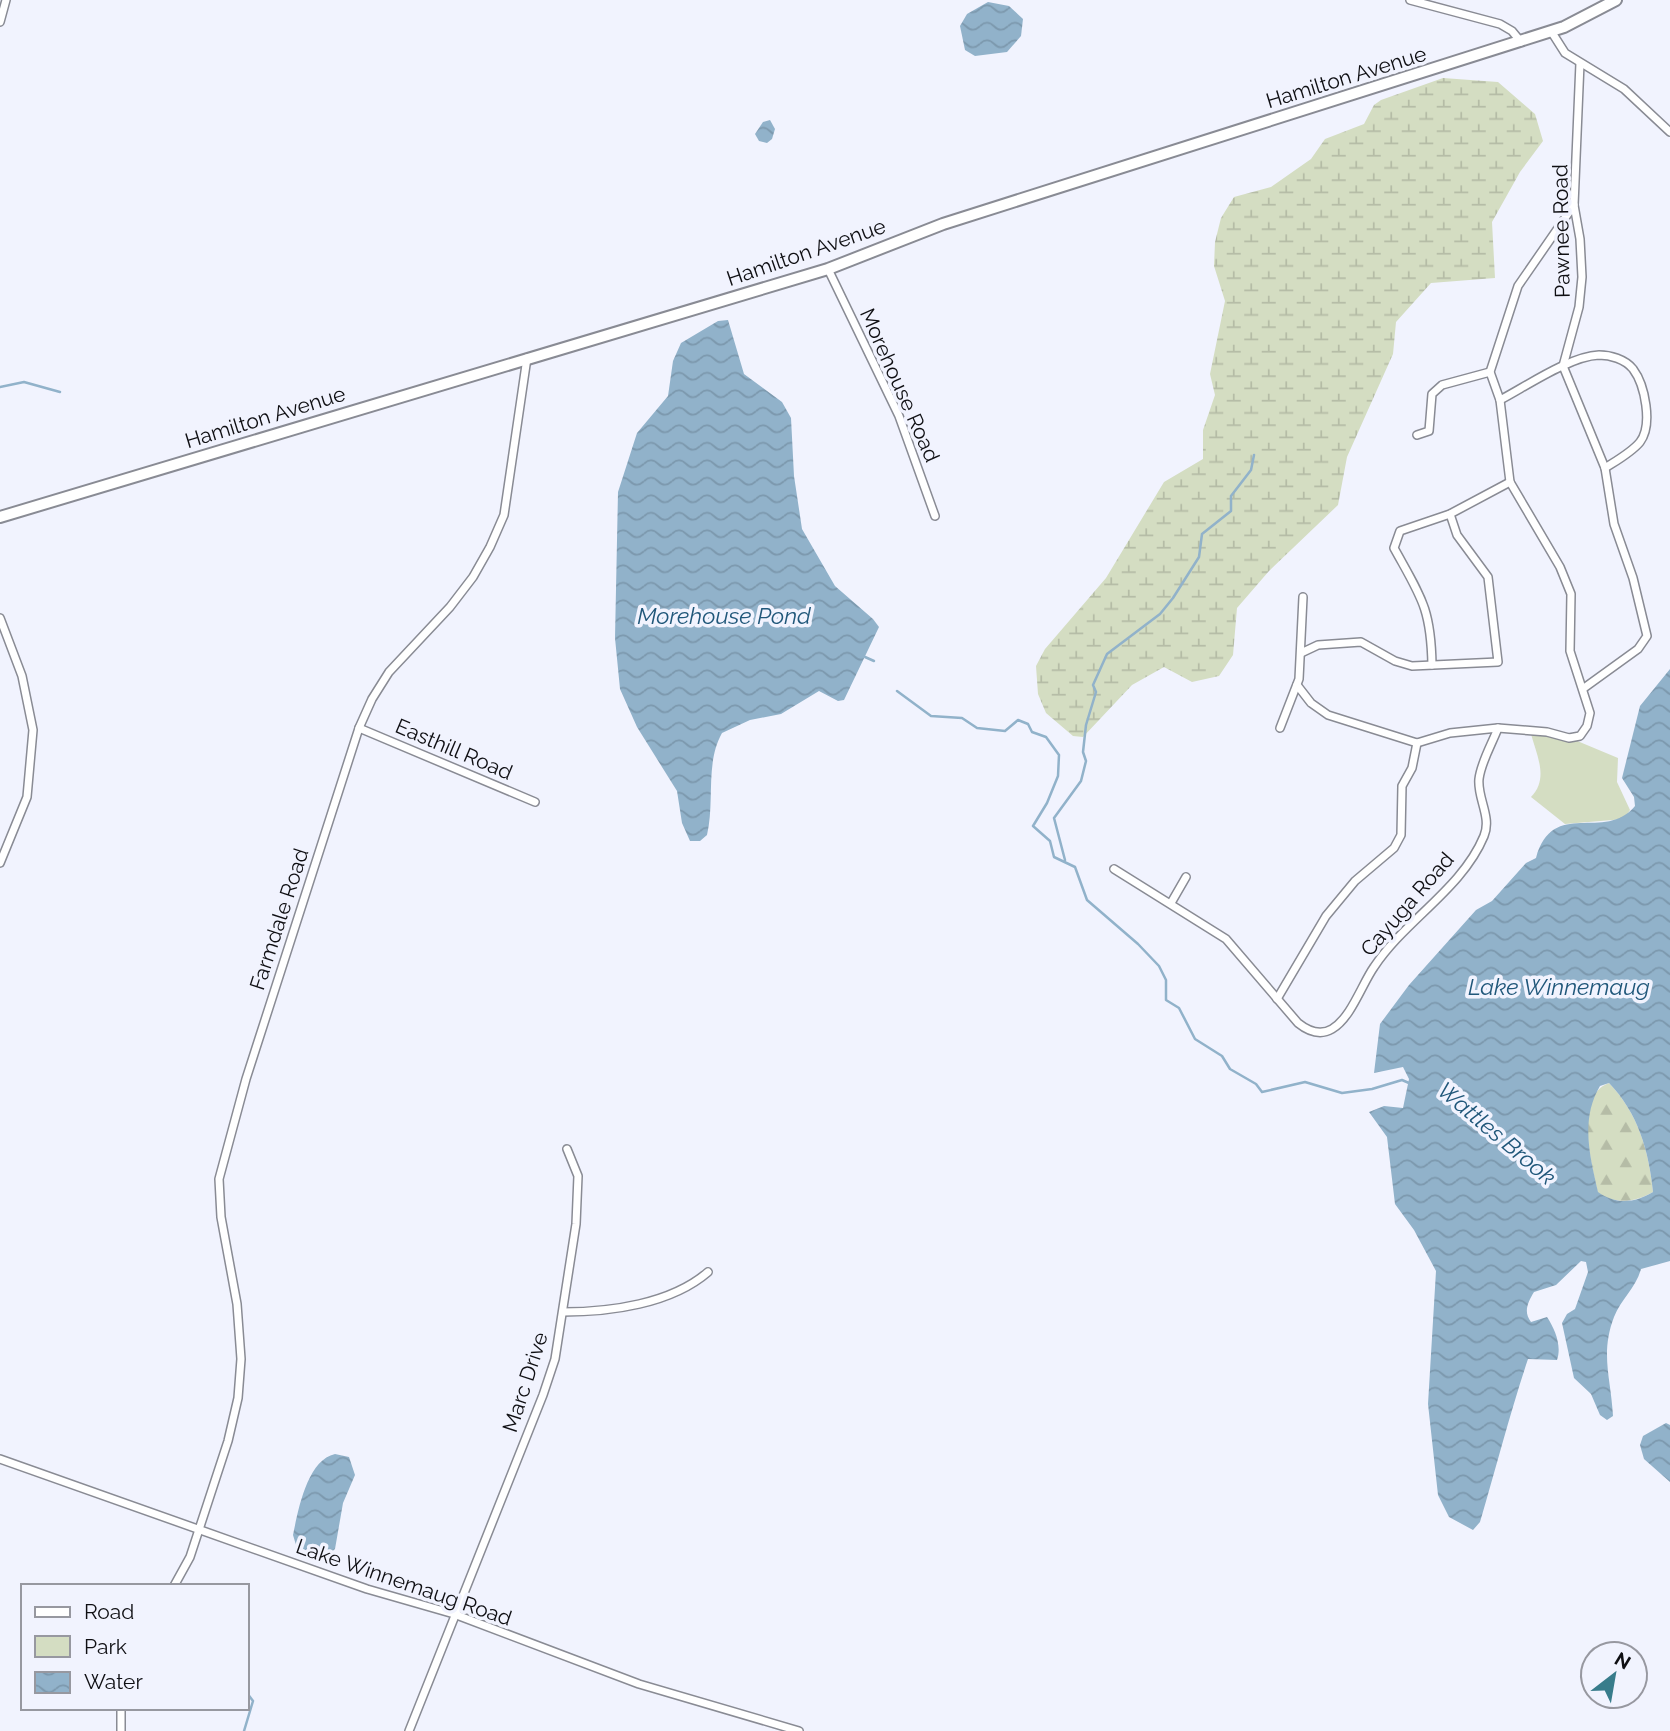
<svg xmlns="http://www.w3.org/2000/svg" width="1670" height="1731" viewBox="0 0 1670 1731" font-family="Raleway,sans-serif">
	<defs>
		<pattern id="forest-firs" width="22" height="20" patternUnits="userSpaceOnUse" patternTransform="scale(1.75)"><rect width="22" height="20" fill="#d4ddc2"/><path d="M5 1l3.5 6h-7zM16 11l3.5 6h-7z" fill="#b5bca6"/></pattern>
		<pattern id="wetland-marsh" width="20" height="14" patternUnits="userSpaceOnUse" patternTransform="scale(1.75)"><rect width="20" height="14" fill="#d4ddc2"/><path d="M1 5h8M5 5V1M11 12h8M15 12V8" fill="none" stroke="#b5bca6"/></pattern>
		<pattern id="water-waves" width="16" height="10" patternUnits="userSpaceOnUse" patternTransform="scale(1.75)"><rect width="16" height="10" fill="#91b2ca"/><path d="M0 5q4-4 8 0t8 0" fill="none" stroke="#7c98ad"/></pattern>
	</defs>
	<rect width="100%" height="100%" fill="#f1f3fe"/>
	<path fill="url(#forest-firs)" d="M1609,1083C1638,1113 1649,1151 1653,1192C1635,1202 1617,1205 1598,1193C1592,1165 1573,1096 1609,1083Z"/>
	<polygon fill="url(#wetland-marsh)" points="1443,78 1498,82 1535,114 1543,141 1520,172 1492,222 1495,278 1431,283 1396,322 1393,354 1347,457 1338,505 1269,571 1237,608 1233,655 1219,676 1192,682 1164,667 1132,685 1083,737 1073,736 1046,713 1038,694 1036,666 1045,649 1106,578 1164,482 1203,459 1203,430 1215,395 1210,374 1225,301 1214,266 1215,242 1221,218 1234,197 1271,187 1311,159 1325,139 1364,124 1374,105 1381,100"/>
	<path fill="#d4ddc2" d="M1551,730L1618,758L1617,782L1630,810L1624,819L1565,824L1531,797C1549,779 1537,756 1531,734Z"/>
	<g fill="url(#water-waves)" fill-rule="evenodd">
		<polygon points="988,2 1009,6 1023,19 1021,36 1007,52 975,56 965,50 960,26 967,14"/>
		<polygon points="770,120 775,129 772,139 767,143 759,141 755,134 763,122"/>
		<path d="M728,320L744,374L782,402L791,418L794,476L802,529L835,586L873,619L879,627L844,700L838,701L819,691L781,714L750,720L722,733C705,763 715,801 707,835L700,841H690L682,823L677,791L637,727L620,689L615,638L618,492L637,433L668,396L673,361L681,343L718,321Z"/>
		<path d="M1670,669V1261L1641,1269C1636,1288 1621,1299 1614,1317C1600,1354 1611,1378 1613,1416L1607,1420L1600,1415L1591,1394L1574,1378L1562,1323L1567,1314L1575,1309L1588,1272L1586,1262L1581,1261L1556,1285L1534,1292C1528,1302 1523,1312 1531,1322L1547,1317C1555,1329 1562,1346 1557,1360L1528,1359C1510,1413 1496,1468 1480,1522L1473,1530L1449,1517L1438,1495L1428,1404L1436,1271L1414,1230L1395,1204L1387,1137L1369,1112L1384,1106L1403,1108L1409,1079L1403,1067L1374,1073L1380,1024L1409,985L1476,910L1492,901L1526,863L1536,858C1553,797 1605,843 1635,806L1634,797L1622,778L1640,706ZM1609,1083C1638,1113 1649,1151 1653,1192C1635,1203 1616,1205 1598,1192C1590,1156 1580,1120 1600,1086Z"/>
		<polygon points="1666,1423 1670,1425 1670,1482 1644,1459 1640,1445 1643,1436"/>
		<path d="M335,1454L349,1457L355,1475L343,1503L335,1549C323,1561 309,1552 296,1545L293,1535C298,1511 307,1460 335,1454Z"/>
	</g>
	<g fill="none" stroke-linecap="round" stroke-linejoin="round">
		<g stroke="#91b2ca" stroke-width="2.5">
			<polyline points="0,387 24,382 60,392"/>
			<polyline points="865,657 874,661"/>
			<polyline points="897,691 931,716 962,718 977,728 1005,731 1018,720 1028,724 1032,732 1046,737 1059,755 1058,776 1047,803 1033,826 1050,841 1054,857 1075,867 1087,900 1138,944 1159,966 1166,980 1166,1000 1179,1008 1195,1039 1222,1056 1230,1069 1256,1084 1262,1092 1305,1082 1342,1093 1372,1089 1402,1080 1409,1083"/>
			<polyline points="1065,860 1054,818 1081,781 1086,761 1083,752 1086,725 1096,692 1093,685 1107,654 1160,614 1173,598 1199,557 1202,534 1231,511 1231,496 1251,470 1254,455"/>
			<polyline points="244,1731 253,1701 247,1693"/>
		</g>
		<defs>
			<g id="street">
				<polyline points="1410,0 1500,24 1512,31 1521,42"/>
				<polyline points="0,22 6,0"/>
				<polyline points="1551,31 1565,53 1624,89 1670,132"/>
				<polyline points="1580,63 1574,205 1580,239 1582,277 1579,307 1563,366 1605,468 1614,524 1633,578 1647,636 1638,649 1584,688"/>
				<polyline points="828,269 899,416 935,516"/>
				<path d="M1500,400C1525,387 1570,356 1599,355C1610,355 1625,359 1633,369C1645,385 1653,425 1640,442C1632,452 1616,461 1605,468"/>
				<polyline points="1417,435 1429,431 1432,394 1442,385 1490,372"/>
				<polyline points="0,618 22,676 33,730 27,797 0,863"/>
				<polyline points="1301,653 1318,645 1361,642 1395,661 1412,666 1498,662 1488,577 1457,535 1450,514"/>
				<path d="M1432,665C1431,608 1421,597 1394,548L1400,531L1450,514L1510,482"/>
				<polyline points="1297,685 1311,703 1328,715 1417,743 1450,733 1498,728 1547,732 1569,738 1580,736 1587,726 1590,713 1570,651 1571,594 1560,567 1510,482 1500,400 1490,372 1518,286 1574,205"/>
				<polyline points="359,728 535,802"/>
				<polyline points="1280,728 1299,679 1303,597"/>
				<path d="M1114,869L1226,939L1298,1023C1308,1031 1320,1036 1332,1029C1351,1018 1362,984 1374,967C1405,920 1462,889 1484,836C1492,817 1477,798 1479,779C1481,762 1492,744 1498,728"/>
				<polyline points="1171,903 1186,877"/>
				<polyline points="1277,999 1326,916 1355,881 1394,848 1401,835 1402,786 1412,768 1417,743"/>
				<path d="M563,1312C610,1312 671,1304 708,1272"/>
				<polyline points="0,1459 367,1589 454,1614 639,1684 799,1731"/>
				<polyline points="174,1586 190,1557 228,1441 238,1398 241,1359 237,1304 221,1217 219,1179 246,1079 359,728 372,699 389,672 450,607 473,577 490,547 504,515 527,358"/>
				<polyline points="121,1731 121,1708"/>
				<polyline points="409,1731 543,1395 555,1359 576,1224 578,1176 567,1149"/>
			</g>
			<polyline id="secondary" points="0,517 828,269 943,224 1564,27 1616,0"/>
		</defs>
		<use href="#street" stroke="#898b94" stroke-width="10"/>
		<use href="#secondary" stroke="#898b94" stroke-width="14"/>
		<use href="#street" stroke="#fff" stroke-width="7"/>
		<use href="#secondary" stroke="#fff" stroke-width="10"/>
	</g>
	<g text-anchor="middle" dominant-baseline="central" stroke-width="7" stroke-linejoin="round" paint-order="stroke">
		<g font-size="21" fill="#0f0f13" stroke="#f1f3fe">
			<text transform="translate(1346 77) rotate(-17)">Hamilton Avenue</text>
			<text transform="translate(1561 231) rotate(-91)">Pawnee Road</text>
			<text transform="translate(806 252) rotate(-19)">Hamilton Avenue</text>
			<text transform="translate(900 385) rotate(66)">Morehouse Road</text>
			<text transform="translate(265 417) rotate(-17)">Hamilton Avenue</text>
			<text transform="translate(454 749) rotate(23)">Easthill Road</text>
			<text transform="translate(1407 904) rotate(-49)">Cayuga Road</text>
			<text transform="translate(279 919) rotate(-72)">Farmdale Road</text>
			<text transform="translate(525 1382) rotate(-72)">Marc Drive</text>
			<text transform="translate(404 1582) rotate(19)">Lake Winnemaug Road</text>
		</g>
		<g font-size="23" font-style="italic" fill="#20577a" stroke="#f1f3fe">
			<text x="724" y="615">Morehouse Pond</text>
			<text x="1559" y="986">Lake Winnemaug</text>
			<text transform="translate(1497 1133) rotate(40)">Wattles Brook</text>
		</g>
	</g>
	<rect x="21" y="1584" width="228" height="126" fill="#f1f3fe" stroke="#9798a0" stroke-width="2"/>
	<rect x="35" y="1607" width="35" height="10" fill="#ffffff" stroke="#9798a0" stroke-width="2"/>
	<text x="84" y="1619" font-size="21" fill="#0f0f13">Road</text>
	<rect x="35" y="1636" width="35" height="21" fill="#d4ddc2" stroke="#9798a0" stroke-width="2"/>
	<text x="84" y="1654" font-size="21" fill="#0f0f13">Park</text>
	<rect x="35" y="1672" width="35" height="21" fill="url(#water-waves)" stroke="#9798a0" stroke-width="2"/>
	<text x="84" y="1689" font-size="21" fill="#0f0f13">Water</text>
	<g transform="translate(1614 1675) rotate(31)"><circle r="33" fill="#f1f3fe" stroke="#9798a0" stroke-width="2"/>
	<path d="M0-5L12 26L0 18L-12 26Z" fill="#387c8b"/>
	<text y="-10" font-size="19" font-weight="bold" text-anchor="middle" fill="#0f0f13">N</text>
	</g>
</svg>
